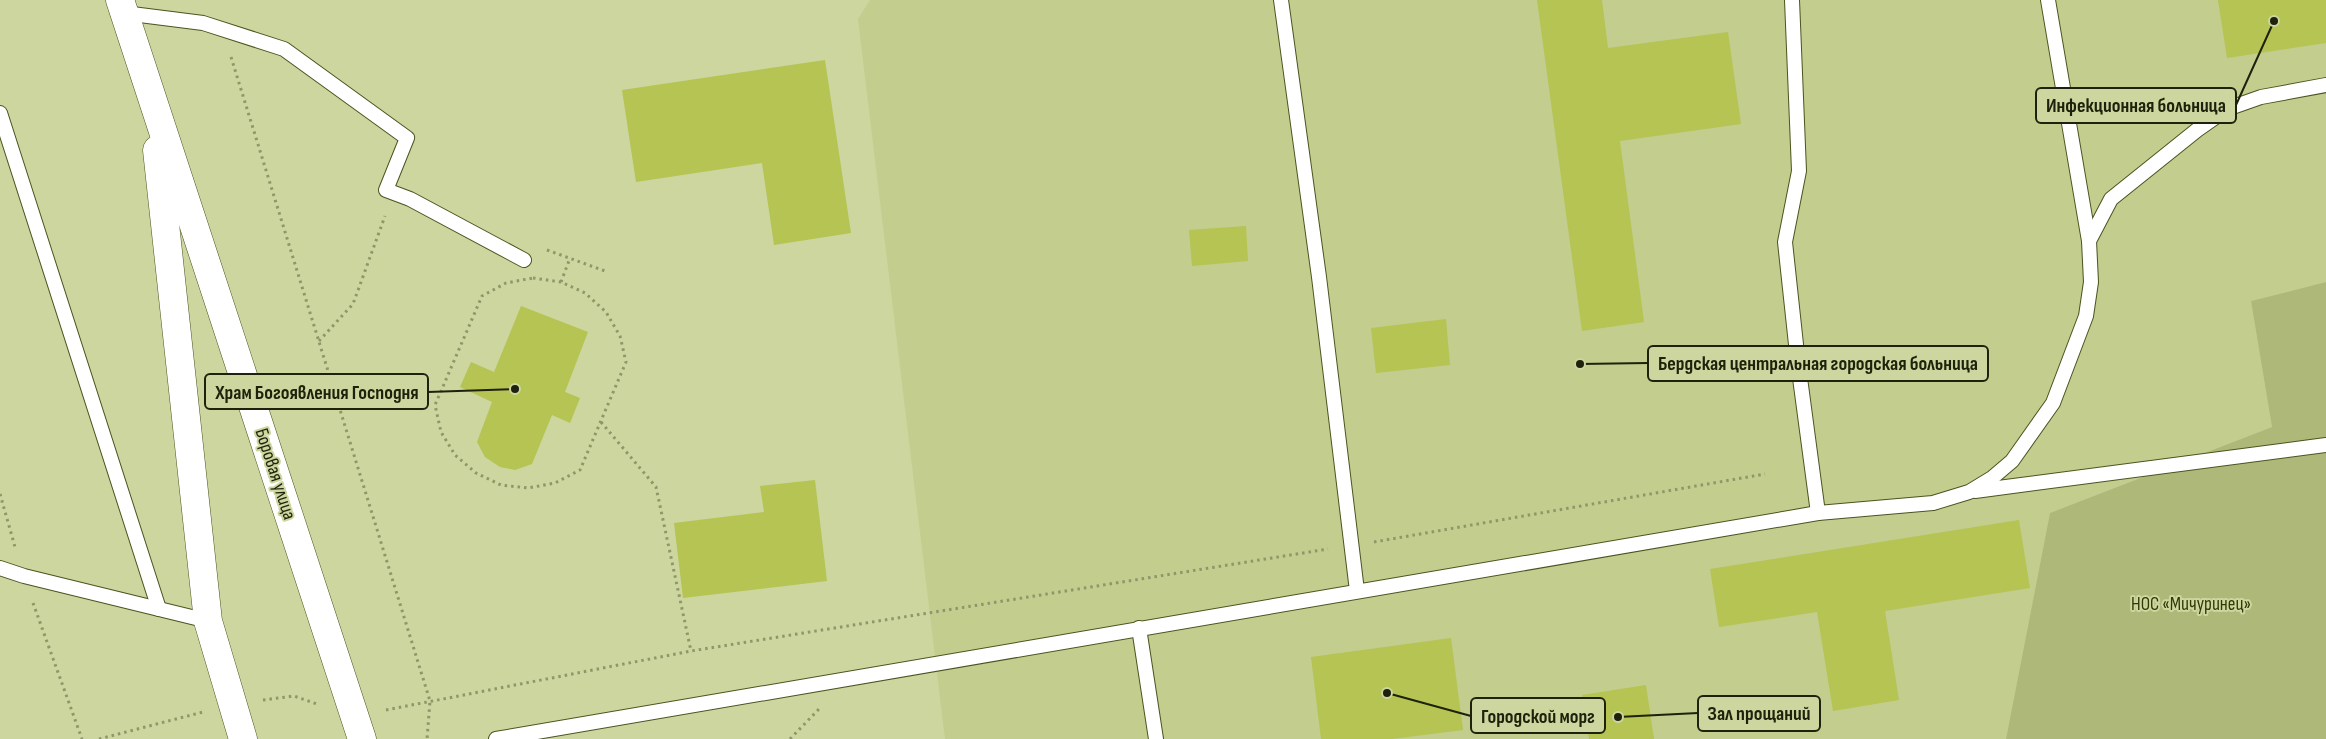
<svg xmlns="http://www.w3.org/2000/svg" width="2326" height="739" viewBox="0 0 2326 739" font-family="'Sofia Sans Condensed',sans-serif">
	<rect width="100%" height="100%" fill="#ccd69e"/>
	<polygon fill="#c3cd8e" points="870,0 2326,0 2326,282 2251,301 2272,427 2050,513 2006,739 945,739 858,19"/>
	<polygon fill="#aeb878" points="2326,282 2326,739 2006,739 2050,513 2272,427 2251,301"/>
	<g fill="#b5c452">
		<polygon points="1537,0 1602,0 1608,48 1728,32 1741,124 1620,141 1644,322 1582,331"/>
		<polygon points="2218,0 2326,0 2326,43 2227,58"/>
		<polygon points="825,60 851,233 774,245 762,163 636,182 622,90"/>
		<polygon points="1246,226 1248,261 1192,266 1189,230"/>
		<polygon points="521,306 588,332 565,392 580,398 570,423 552,415 532,464 515,470 500,467 485,457 477,442 492,402 460,387 471,362 494,372"/>
		<polygon points="1446,319 1450,365 1376,373 1371,328"/>
		<polygon points="815,480 827,581 683,598 674,523 764,512 760,486"/>
		<polygon points="2019,520 2030,588 1885,611 1899,700 1833,711 1817,612 1719,627 1710,569"/>
		<polygon points="1451,638 1463,730 1392,739 1321,739 1311,657"/>
		<polygon points="1646,685 1654,739 1589,739 1582,695"/>
	</g>
	<g fill="none" stroke-linecap="round" stroke-linejoin="round">
		<defs>
			<g id="lane">
				<polyline points="1281,0 1319,277 1357,591"/>
				<polyline points="2048,0 2089,241"/>
				<polyline points="124,13 203,23 284,49 407,138 386,190 410,199 524,260"/>
				<polyline points="0,113 159,609"/>
				<polyline points="1975,491 2326,445"/>
				<polyline points="1818,513 1933,503 1969,492 1992,478 2012,461 2053,403 2086,316 2091,282 2089,241 2111,199 2197,130 2227,109 2261,97 2326,85"/>
				<polyline points="0,568 24,576 208,621"/>
				<polyline points="1139,628 1156,739"/>
				<polyline points="496,739 1818,513 1798,363 1785,242 1799,171 1792,0"/>
			</g>
			<g id="secondary">
				<polyline points="120,0 362,739"/>
				<polyline points="157,150 208,621 243,739"/>
			</g>
		</defs>
		<use href="#lane" stroke="#4c531f" stroke-width="16"/>
		<use href="#secondary" stroke="#4c531f" stroke-width="29"/>
		<g stroke="#8f966a" stroke-width="3" stroke-dasharray="2.5 4" stroke-linecap="butt">
			<polyline points="231,57 430,701 427,739"/>
			<polyline points="547,250 605,271"/>
			<polygon points="533,278 561,282 585,293 606,312 620,336 626,362 580,470 555,483 528,488 501,485 476,473 455,455 441,432 435,405 482,296 506,283"/>
			<polyline points="561,282 570,258"/>
			<polyline points="319,341 353,304 385,216"/>
			<polyline points="601,422 656,487 691,651"/>
			<polyline points="0,494 15,547"/>
			<polyline points="1374,542 1765,474"/>
			<polyline points="33,603 82,739"/>
			<polyline points="263,700 294,696 317,704"/>
			<polyline points="386,710 691,651 1328,549"/>
			<polyline points="99,739 203,712"/>
			<polyline points="790,739 819,709"/>
		</g>
		<use href="#lane" stroke="#fff" stroke-width="14"/>
		<use href="#secondary" stroke="#fff" stroke-width="28"/>
	</g>
	<g text-anchor="middle" dominant-baseline="central" stroke-width="4" stroke-linejoin="round" paint-order="stroke">
		<g font-size="19" fill="#1e210b" stroke="#ccd69e">
			<text transform="translate(275 474) rotate(72)">Боровая улица</text>
		</g>
		<g font-size="19" fill="#333808" stroke="#ccd69e">
			<text x="2191" y="604">НОС «Мичуринец»</text>
		</g>
	</g>
	<path fill="none" stroke="#1e210b" stroke-width="2" d="M2274 21L2236 105M1580 364L1648 363M515 389L428 392M1618 717L1698 713M1387 693L1471 716"/>
	<g fill="#1e210b" stroke="#ccd69e" stroke-width="2">
		<circle cx="2274" cy="21" r="5"/>
		<circle cx="1580" cy="364" r="5"/>
		<circle cx="515" cy="389" r="5"/>
		<circle cx="1618" cy="717" r="5"/>
		<circle cx="1387" cy="693" r="5"/>
	</g>
	<g fill="#ccd69e" stroke="#1e210b" stroke-width="2">
		<rect x="2036" y="88" width="200" height="35" rx="5"/>
		<rect x="1648" y="346" width="340" height="35" rx="5"/>
		<rect x="205" y="374" width="223" height="35" rx="5"/>
		<rect x="1698" y="696" width="122" height="35" rx="5"/>
		<rect x="1471" y="698" width="134" height="35" rx="5"/>
	</g>
	<g font-size="20" text-anchor="middle" font-weight="bold" fill="#1e210b">
		<text x="2136" y="112">Инфекционная больница</text>
		<text x="1818" y="370">Бердская центральная городская больница</text>
		<text x="317" y="399">Храм Богоявления Господня</text>
		<text x="1759" y="720">Зал прощаний</text>
		<text x="1538" y="723">Городской морг</text>
	</g>
</svg>
